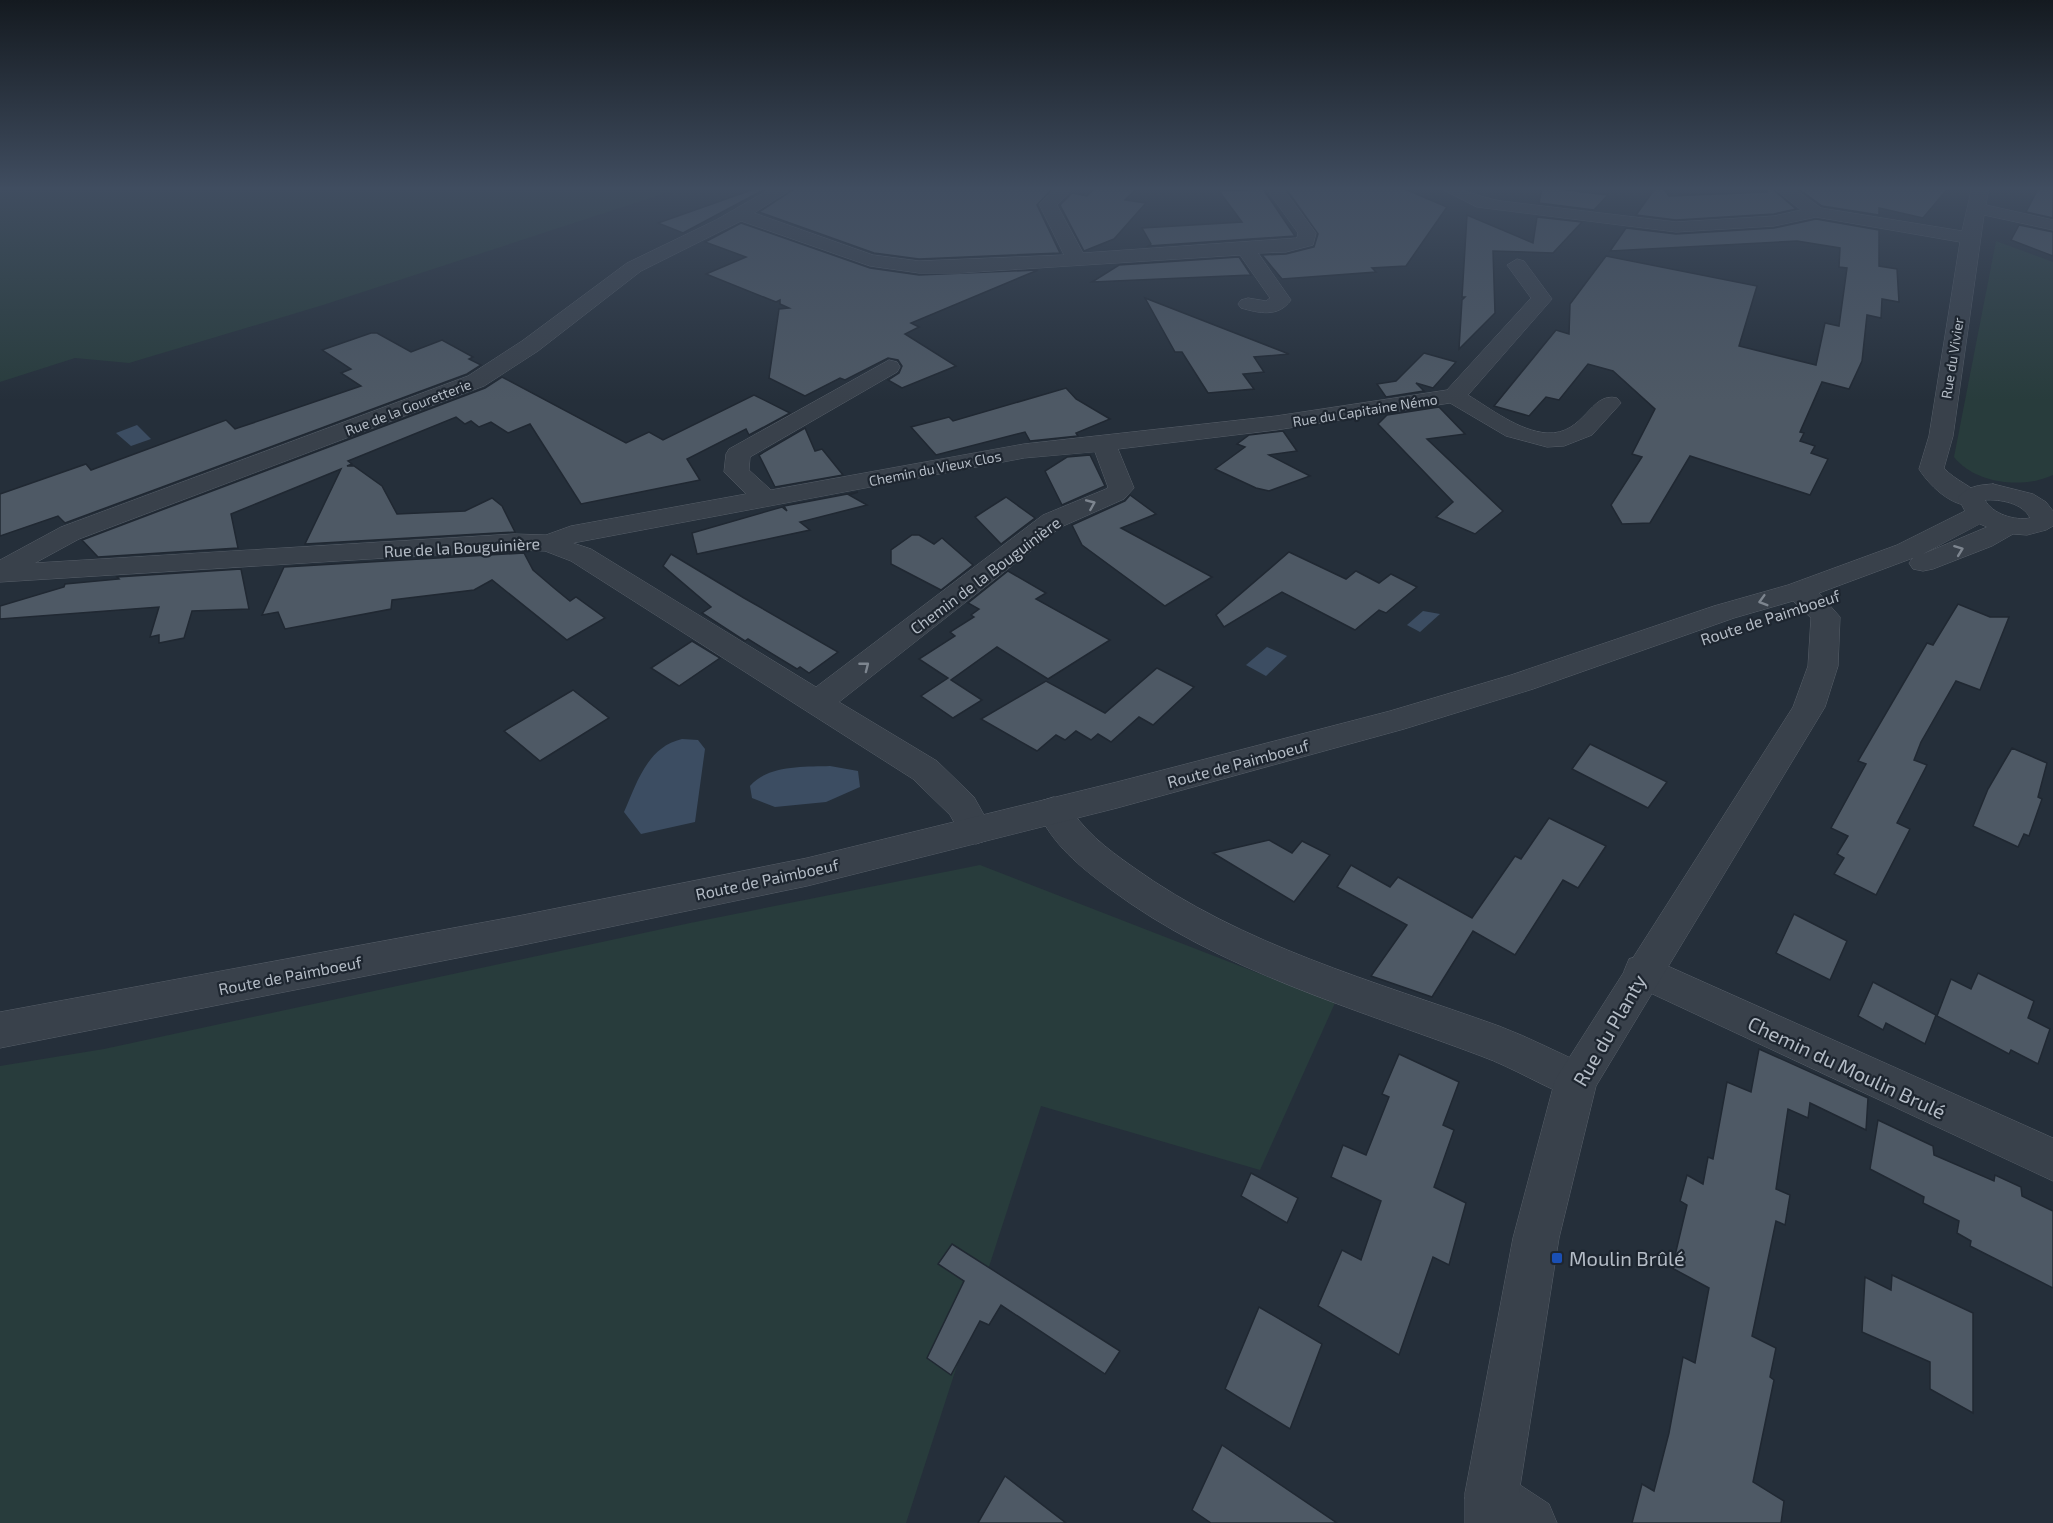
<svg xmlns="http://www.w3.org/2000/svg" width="2053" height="1523" viewBox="0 0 2053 1523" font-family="'Exo 2',sans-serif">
	<rect width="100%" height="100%" fill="#252f3a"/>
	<g fill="#283c3c">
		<polygon points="0,187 676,187 678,189 323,305 129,363 75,358 0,382"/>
		<path d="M1996,241L2053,262V475C2023,489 1975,484 1954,457Z"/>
		<polygon points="980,865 1335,1003 1260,1170 1041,1106 906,1523 0,1523 0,1066 104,1049 690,923"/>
	</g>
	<g fill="#3c4d62">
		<polygon points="137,425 151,439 131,446 116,433"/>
		<polygon points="1423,611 1440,614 1420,632 1407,625"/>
		<polygon points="1267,647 1287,656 1266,676 1246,665"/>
		<path d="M682,739L698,740L705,749L695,822L641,834L624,812C637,783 647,747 682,739Z"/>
		<path d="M830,766L858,771L860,787L826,802L775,807L752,798L750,786C768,765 804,767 830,766Z"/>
	</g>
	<g fill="#4e5965" stroke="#202832" stroke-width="1.5">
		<polygon points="760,187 769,187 683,233 658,223"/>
		<polygon points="797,187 1034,187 1051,190 1037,205 1060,253 919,259 874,253 759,212"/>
		<polygon points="1096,187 1138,187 1125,200 1146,203 1114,239 1084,251 1060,205 1072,193 1087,196"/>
		<polygon points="1285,187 1400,187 1447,207 1406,266 1372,268 1376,272 1282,279 1262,255 1286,254 1314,247 1318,234"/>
		<polygon points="1542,187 1608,195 1594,210 1539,203"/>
		<polygon points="1656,187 1662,187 1669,196 1767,192 1767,187 1770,187 1796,209 1774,214 1676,220 1636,215"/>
		<polygon points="1796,187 1949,187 1923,218 1879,208 1879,215 1822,206"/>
		<polygon points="2039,187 2053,187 2053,218 2026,212"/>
		<polygon points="1263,189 1295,236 1148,246 1151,244 1142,228 1242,222 1219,191"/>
		<polygon points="1467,215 1533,243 1537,217 1582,222 1553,253 1493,251 1495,313 1459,349 1462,300 1465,297 1462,297"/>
		<polygon points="1816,219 1879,230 1879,266 1897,269 1899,302 1882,299 1881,318 1867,315 1862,361 1849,389 1822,382 1800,432 1804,433 1800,441 1815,446 1811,453 1828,459 1810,495 1690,456 1650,523 1622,524 1611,505 1642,457 1632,454 1655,409 1613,371 1588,364 1559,400 1546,397 1529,416 1494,406 1556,330 1569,334 1570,304 1606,256 1757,286 1739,346 1816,365 1825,323 1839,326 1847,268 1839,267 1840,248 1797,241 1610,251 1626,228 1676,234 1774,228"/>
		<polygon points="741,223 870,268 919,275 1038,270 911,323 919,327 905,334 956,366 902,388 888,380 899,373 902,366 898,360 888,358 845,380 840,378 805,396 769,378 779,309 789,308 780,304 780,300 776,302 706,274 746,257 705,242"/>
		<polygon points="2019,225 2053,232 2053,256 2011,240"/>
		<polygon points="1239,257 1251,275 1092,282 1119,265"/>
		<polygon points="1145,298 1289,354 1254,357 1264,372 1243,374 1254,389 1208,393 1182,352 1175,352"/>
		<polygon points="371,333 377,333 411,352 442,340 473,357 469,359 481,365 467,374 65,523 58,516 0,536 0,494 86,464 91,470 226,420 235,429 361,386 341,373 351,369 322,350"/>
		<polygon points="1424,353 1456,362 1433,388 1416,383 1424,391 1386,397 1377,384 1396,381"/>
		<polygon points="502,377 626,443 649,432 663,440 754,395 790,413 749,435 746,429 687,459 700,480 581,504 530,424 508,433 491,422 479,427 471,421 465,424 456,417 348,461 352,464 347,466 354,466 382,486 397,514 465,511 492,498 502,506 515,532 305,544 341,469 231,514 238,548 98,557 82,540 485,388"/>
		<polygon points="1066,388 1076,399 1110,419 1076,433 1078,436 1030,441 1025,432 936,455 911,427 949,417 953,421"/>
		<polygon points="1439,407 1465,434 1427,439 1503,511 1475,534 1436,517 1453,502 1378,424 1387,415"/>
		<polygon points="805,428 815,451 822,449 843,475 775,487 759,455"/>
		<polygon points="1283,431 1297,451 1269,455 1310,476 1269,491 1256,488 1215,469 1245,447 1237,444 1249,435"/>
		<polygon points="1090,455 1105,486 1062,505 1045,471 1067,457"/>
		<polygon points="858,492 849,495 867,505 800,522 810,530 697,554 692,533 782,507 787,511 784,506"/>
		<polygon points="1130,495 1156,514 1121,528 1212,577 1165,606 1082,545 1072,525 1125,501"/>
		<polygon points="1006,497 1035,518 1001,544 975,517"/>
		<polygon points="912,535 919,535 934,544 942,538 973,565 941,590 891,564 891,550"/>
		<polygon points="1289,552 1346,579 1356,571 1379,583 1391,574 1417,587 1386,613 1379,610 1355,630 1282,592 1224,627 1216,615"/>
		<polygon points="524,553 533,570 554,588 570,601 576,597 605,618 567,640 492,580 474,590 392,600 391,609 285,629 278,612 262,615 284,567"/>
		<polygon points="671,554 744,598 838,652 809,673 800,667 797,669 748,639 745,641 702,613 711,607 663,566"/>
		<polygon points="241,569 249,609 192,611 184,638 159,643 159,635 150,637 159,607 0,619 0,606 64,587 65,584 119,579 117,577"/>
		<polygon points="1008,571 1046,593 1036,599 1110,640 1048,679 997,647 951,680 982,700 953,718 921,696 948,678 919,659 955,636 950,632 974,617 971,615 979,609 968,603"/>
		<polygon points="1958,604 1990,617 2009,617 1980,690 1956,681 1921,742 1914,760 1927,765 1897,823 1910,829 1876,895 1834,874 1844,858 1837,854 1848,836 1831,828 1866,764 1858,761 1927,643 1933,645"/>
		<polygon points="692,641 720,658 679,686 651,668"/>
		<polygon points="1157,668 1194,687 1153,725 1139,717 1111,742 1098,734 1091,740 1076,731 1065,740 1056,735 1037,751 981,719 1046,681 1105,713"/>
		<polygon points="573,690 609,718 540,761 504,731"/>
		<polygon points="1590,744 1667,782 1648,808 1572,769"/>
		<polygon points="2012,748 2047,763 2038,797 2042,799 2029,836 2024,834 2018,847 1973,826 1988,789"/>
		<polygon points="1549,818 1606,846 1578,888 1563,880 1515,955 1473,931 1432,997 1371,976 1407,925 1337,887 1351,865 1390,887 1398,877 1472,918 1515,856 1521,859"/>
		<polygon points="1269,840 1292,853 1302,841 1330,855 1294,902 1213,853"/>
		<polygon points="1794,914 1847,941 1830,980 1776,953"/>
		<polygon points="1978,973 2034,1001 2028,1018 2050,1029 2038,1064 2011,1050 2009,1054 1937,1016 1951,979 1971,989"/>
		<polygon points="1873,982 1936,1015 1925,1044 1886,1023 1883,1030 1858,1016"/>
		<polygon points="1759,1049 1868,1098 1866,1130 1810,1103 1808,1118 1788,1109 1776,1189 1790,1195 1785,1225 1776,1221 1752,1336 1776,1348 1770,1377 1774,1380 1753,1482 1784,1501 1781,1523 1632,1523 1642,1484 1654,1491 1669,1433 1683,1357 1695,1363 1709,1288 1672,1268 1687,1205 1680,1201 1687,1175 1703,1184 1708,1157 1713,1159 1727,1082 1751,1092"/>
		<polygon points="1399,1054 1459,1082 1443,1125 1454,1130 1434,1187 1466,1203 1449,1265 1433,1257 1399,1355 1318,1306 1342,1250 1361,1260 1381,1201 1331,1177 1343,1145 1366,1155 1389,1097 1382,1094"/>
		<polygon points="1878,1120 1933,1146 1934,1155 1994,1181 1995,1175 2021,1187 2022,1196 2053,1211 2053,1288 1970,1246 1971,1241 1957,1233 1959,1221 1923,1203 1924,1197 1870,1169"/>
		<polygon points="1251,1173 1298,1198 1287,1223 1241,1196"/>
		<polygon points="952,1244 1120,1351 1105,1374 1001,1305 989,1325 980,1321 951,1375 927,1358 964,1281 938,1264"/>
		<polygon points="1892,1275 1973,1313 1973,1413 1930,1389 1930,1362 1862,1332 1865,1277 1891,1290"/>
		<polygon points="1259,1307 1322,1344 1290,1429 1225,1389"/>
		<polygon points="1222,1445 1337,1523 1211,1523 1192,1510"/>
		<polygon points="1005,1476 1066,1523 978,1523"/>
	</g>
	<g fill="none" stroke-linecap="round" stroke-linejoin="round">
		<defs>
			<g id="minor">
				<path d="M774,187H795L754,213L873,255L919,261L1064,255L1039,204L1057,187H1075L1057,205L1083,253L1297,238L1298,233L1265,187H1282L1316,233L1313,245L1286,252L1258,253L1291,300C1278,318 1259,313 1241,308L1238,304L1241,300L1248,298L1266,301L1270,298L1240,255L960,273H919L870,266L741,221L641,271L538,351L484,386L79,539L35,563L514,534L546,535L571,526L746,494L724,472L726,454L729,449L889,360L897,362L900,367L897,372L750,457L749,470L771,490L1024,444L1276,416L1447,390L1531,298L1507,265L1517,259L1524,261L1552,299L1468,395C1491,409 1519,431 1547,433C1585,435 1590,391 1617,398L1621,403L1592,435L1564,446L1547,447L1506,436L1450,403L1276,430L1118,449L1134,488L1124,499L1061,527L839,702L937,761L974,797L993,831L988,840L976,844L964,840L950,815L913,779L571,561L545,551L514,550L0,582V560L61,527L468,376L522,341L627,263L716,220ZM1095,452L1108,487L1106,489L1043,515L816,687L591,549L573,543L1024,458Z"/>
				<path d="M1438,187C1463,187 1477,197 1501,201L1676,222L1774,216L1801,210L1772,187H1792L1821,208L1962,231L1972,187H1989L1986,205L2053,220V230L1984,215L1953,436L1944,468C1955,481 1974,486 1984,500L1980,505C1956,511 1931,488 1919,469L1929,436L1960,242L1816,217L1774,226L1676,232L1477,207Z"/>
				<path d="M1054,797L1066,801C1082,830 1106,848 1133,867C1243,946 1374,981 1499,1026C1531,1038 1560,1054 1591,1067L1597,1080L1591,1093L1576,1099C1543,1087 1514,1068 1481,1056C1354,1008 1220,971 1110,889C1079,866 1053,845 1037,810L1042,801Z"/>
				<polygon points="1643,955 2053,1138 2053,1181 1629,983 1624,971 1629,959"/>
				<polygon points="1492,1471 1511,1479 1549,1504 1557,1523 1482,1523 1473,1517 1465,1498 1473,1479"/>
			</g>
			<path id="tertiary" d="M1993,484L2033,494L2046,502L2053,511V526L2046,530L2027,535L2013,534L1992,546L1933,569L1923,571L1913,569L1909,563L1913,558L1819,593L1840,617L1838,666L1825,707L1596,1086L1559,1238L1519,1493V1523H1465V1493L1513,1238L1555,1080L1793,707L1808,666L1811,618L1793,601L1734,618L1533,689L1404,729L1117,808L807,886L518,946L0,1048V1012L518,916L807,858L1117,782L1390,711L1511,675L1714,606L1788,585L1897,545L1965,511L1958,498C1967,486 1979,485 1993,484ZM1985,500C2000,499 2023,503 2030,518C2015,521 1992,514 1985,500ZM1980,524L1987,527L1923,554Z"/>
		</defs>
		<use href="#minor" stroke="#575f69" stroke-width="1"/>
		<use href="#tertiary" stroke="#575f69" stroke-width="1"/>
		<use href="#minor" fill="#39414b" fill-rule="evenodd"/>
		<use href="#tertiary" fill="#39414b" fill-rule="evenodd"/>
	</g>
	<defs><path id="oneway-chevron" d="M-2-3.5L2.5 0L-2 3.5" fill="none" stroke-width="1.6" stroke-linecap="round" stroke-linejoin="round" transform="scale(1.5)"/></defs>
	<g stroke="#7d858f">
		<use href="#oneway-chevron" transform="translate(1091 504) rotate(-23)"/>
		<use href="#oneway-chevron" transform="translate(1959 550) rotate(-21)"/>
		<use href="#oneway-chevron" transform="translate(1763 601) rotate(164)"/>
		<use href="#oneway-chevron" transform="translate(865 666) rotate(-38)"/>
	</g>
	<linearGradient id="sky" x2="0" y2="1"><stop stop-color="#141a20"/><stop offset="0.47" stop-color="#404d60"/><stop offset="1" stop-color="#404d60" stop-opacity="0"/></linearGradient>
	<rect width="2053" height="401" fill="url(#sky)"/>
	<rect fill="#1a4fb4" stroke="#1e2630" stroke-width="2" x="1551" y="1252" width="12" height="12" rx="3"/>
	<g text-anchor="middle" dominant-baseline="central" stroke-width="4.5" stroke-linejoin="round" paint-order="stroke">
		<g font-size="14" fill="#b4bcc6" stroke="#1e2630">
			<text transform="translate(1952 358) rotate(-81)">Rue du Vivier</text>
			<text transform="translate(408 407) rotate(-21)">Rue de la Gouretterie</text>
			<text transform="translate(1365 410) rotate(-9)">Rue du Capitaine Némo</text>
			<text transform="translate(935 468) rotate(-11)">Chemin du Vieux Clos</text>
		</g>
		<g font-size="16" fill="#b4bcc6" stroke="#1e2630">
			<text transform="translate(462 547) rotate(-3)">Rue de la Bouguinière</text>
			<text transform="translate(985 575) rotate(-37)">Chemin de la Bouguinière</text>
			<text transform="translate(1770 617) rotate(-18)">Route de Paimboeuf</text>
			<text transform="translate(1238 763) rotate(-15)">Route de Paimboeuf</text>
			<text transform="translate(767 879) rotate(-12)">Route de Paimboeuf</text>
			<text transform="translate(290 975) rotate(-11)">Route de Paimboeuf</text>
		</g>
		<g font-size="20" fill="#b4bcc6" stroke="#1e2630">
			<text transform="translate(1609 1030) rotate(-60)">Rue du Planty</text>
			<text transform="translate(1847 1067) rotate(25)">Chemin du Moulin Brulé</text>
		</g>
		<g font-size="20" fill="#b4bcc6" stroke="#1e2630" text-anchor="start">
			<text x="1569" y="1258">Moulin Brûlé</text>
		</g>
	</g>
</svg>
